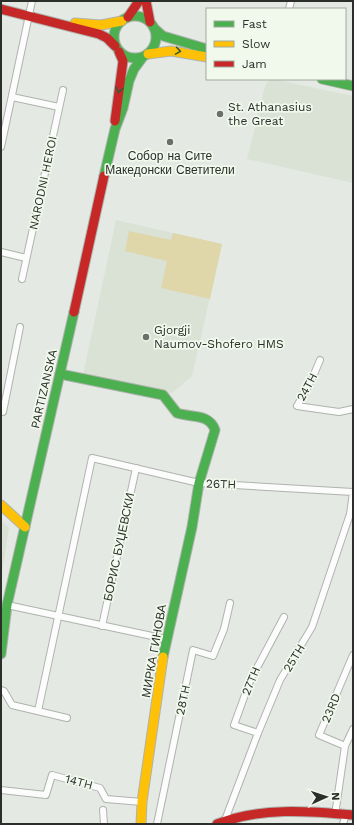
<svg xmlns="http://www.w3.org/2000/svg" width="354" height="825" viewBox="0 0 354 825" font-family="'Work Sans',sans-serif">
	<rect width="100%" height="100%" fill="#e5e9e3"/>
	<g fill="#d9e2d5">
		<polygon points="273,79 353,96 353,183 247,159 265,86 267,82"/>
		<polygon points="116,220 222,244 192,376 172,393 83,375"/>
		<polygon points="1,520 9,528 1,579"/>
	</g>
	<polygon fill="#dfd6aa" points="129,231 171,240 173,233 222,244 210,299 161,288 167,261 125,251"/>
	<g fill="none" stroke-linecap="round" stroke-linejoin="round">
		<defs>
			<g id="street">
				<polyline points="289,9 291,1"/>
				<polyline points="12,97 59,107"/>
				<polyline points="1,147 32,1"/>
				<polyline points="1,252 26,258"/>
				<polyline points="22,279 63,90"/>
				<polyline points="320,360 312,379 297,406 339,412 353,409"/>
				<polyline points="1,412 3,412 20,327"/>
				<polyline points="7,605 166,639"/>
				<polyline points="102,626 136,468"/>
				<polyline points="1,690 4,691 12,705 67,718"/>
				<polyline points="38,711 92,458 199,483 353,492 350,514 312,627 280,680 258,733 225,820"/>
				<polyline points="258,733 234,725 250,681 284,617"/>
				<polyline points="345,746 319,735 353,655"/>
				<polyline points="1,790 46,795 52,775 100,788 106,799 142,802"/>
				<polyline points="103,810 104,824"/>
				<polyline points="335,815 345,746 353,729"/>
				<polyline points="157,824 193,650 213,656 224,629 230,603"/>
				<polyline points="343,824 346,814"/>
			</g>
			<g id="fast">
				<circle cx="135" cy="37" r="21"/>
				<polyline points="154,28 163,36 207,49"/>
				<polyline points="322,79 353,86"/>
				<polyline points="104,176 115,129 123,108 129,81 134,69 142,58"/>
				<path d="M60,374L163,395L177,413C191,418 209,413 215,430L199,483L192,527L163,657"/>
				<polyline points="1,654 7,605 74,312"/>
			</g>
			<g id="slow">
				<polyline points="75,23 101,25 122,21"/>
				<polyline points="148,54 171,51 207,57"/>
				<polyline points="1,505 25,527"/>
				<polyline points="141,824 142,802 163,657"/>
			</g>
			<g id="jam">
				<polyline points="146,1 150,22"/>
				<polyline points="1,9 99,34 107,38 115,46"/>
				<polyline points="128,17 139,1"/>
				<polyline points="115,121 123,61 119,52"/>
				<polyline points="74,312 104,176"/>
				<path d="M217,824C261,807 307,811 353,815"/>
			</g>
		</defs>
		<use href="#street" stroke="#afb3ae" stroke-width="8"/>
		<use href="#fast" stroke="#afb3ae" stroke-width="11"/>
		<use href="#slow" stroke="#afb3ae" stroke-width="11"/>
		<use href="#jam" stroke="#afb3ae" stroke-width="11"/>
		<use href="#street" stroke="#fbfcfb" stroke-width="6"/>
		<use href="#fast" stroke="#4caf50" stroke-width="9"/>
		<use href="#slow" stroke="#ffc107" stroke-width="9"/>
		<use href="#jam" stroke="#c62828" stroke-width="9"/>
	</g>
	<defs><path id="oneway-chevron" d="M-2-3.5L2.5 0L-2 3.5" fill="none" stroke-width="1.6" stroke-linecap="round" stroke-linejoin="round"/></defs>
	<g stroke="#375b37">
		<use href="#oneway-chevron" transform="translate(178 51) rotate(9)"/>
		<use href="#oneway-chevron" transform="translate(119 90) rotate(100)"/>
	</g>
	<g fill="#6c6f6a" stroke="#f1f9ed" stroke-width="1.5">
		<circle cx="220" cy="114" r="4"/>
		<circle cx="170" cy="142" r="4"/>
		<circle cx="146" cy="337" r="4"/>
	</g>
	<g text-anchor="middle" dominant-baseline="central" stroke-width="3.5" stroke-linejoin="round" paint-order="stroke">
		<g font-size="12" fill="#2b2e29" stroke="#f1f9ed" text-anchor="start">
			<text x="228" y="107">St. Athanasius<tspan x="228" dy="14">the Great</tspan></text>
			<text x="170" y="156" text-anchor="middle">Собор на Сите<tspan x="170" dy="14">Македонски Светители</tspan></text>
			<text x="154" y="330">Gjorgji<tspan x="154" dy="14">Naumov-Shofero HMS</tspan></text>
		</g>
		<g font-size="12" fill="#2b2e29" stroke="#f1f9ed">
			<text transform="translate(43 183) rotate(-78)">NARODNI HEROI</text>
			<text transform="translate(307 387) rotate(-62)">24TH</text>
			<text transform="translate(44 389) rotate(-77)">PARTIZANSKA</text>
			<text transform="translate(221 484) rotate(2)">26TH</text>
			<text transform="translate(119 547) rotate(-78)">БОРИС БУЏЕВСКИ</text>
			<text transform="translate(154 651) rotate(-80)">МИРКА ГИНОВА</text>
			<text transform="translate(294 658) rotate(-59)">25TH</text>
			<text transform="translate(251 681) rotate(-67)">27TH</text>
			<text transform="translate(183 700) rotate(-78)">28TH</text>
			<text transform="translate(331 708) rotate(-67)">23RD</text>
			<text transform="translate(79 782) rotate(15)">14TH</text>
		</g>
	</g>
	<rect width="354" height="825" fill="none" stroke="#2b2e29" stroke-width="4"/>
	<rect x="206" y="8" width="140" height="72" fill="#f1f9ed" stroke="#a2a89f"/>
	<rect x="214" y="21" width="20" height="6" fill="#4caf50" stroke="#a2a89f"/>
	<text x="242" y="28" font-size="12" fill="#2b2e29">Fast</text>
	<rect x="214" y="41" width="20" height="6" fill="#ffc107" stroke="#a2a89f"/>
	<text x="242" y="48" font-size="12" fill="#2b2e29">Slow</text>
	<rect x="214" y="61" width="20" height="6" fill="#c62828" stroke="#a2a89f"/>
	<text x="242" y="68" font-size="12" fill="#2b2e29">Jam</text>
	<g transform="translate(326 797) rotate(87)" stroke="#f1f9ed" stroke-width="3" paint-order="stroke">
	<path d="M0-3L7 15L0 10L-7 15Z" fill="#2b2e29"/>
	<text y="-6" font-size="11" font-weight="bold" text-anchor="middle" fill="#2b2e29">N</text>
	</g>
</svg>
